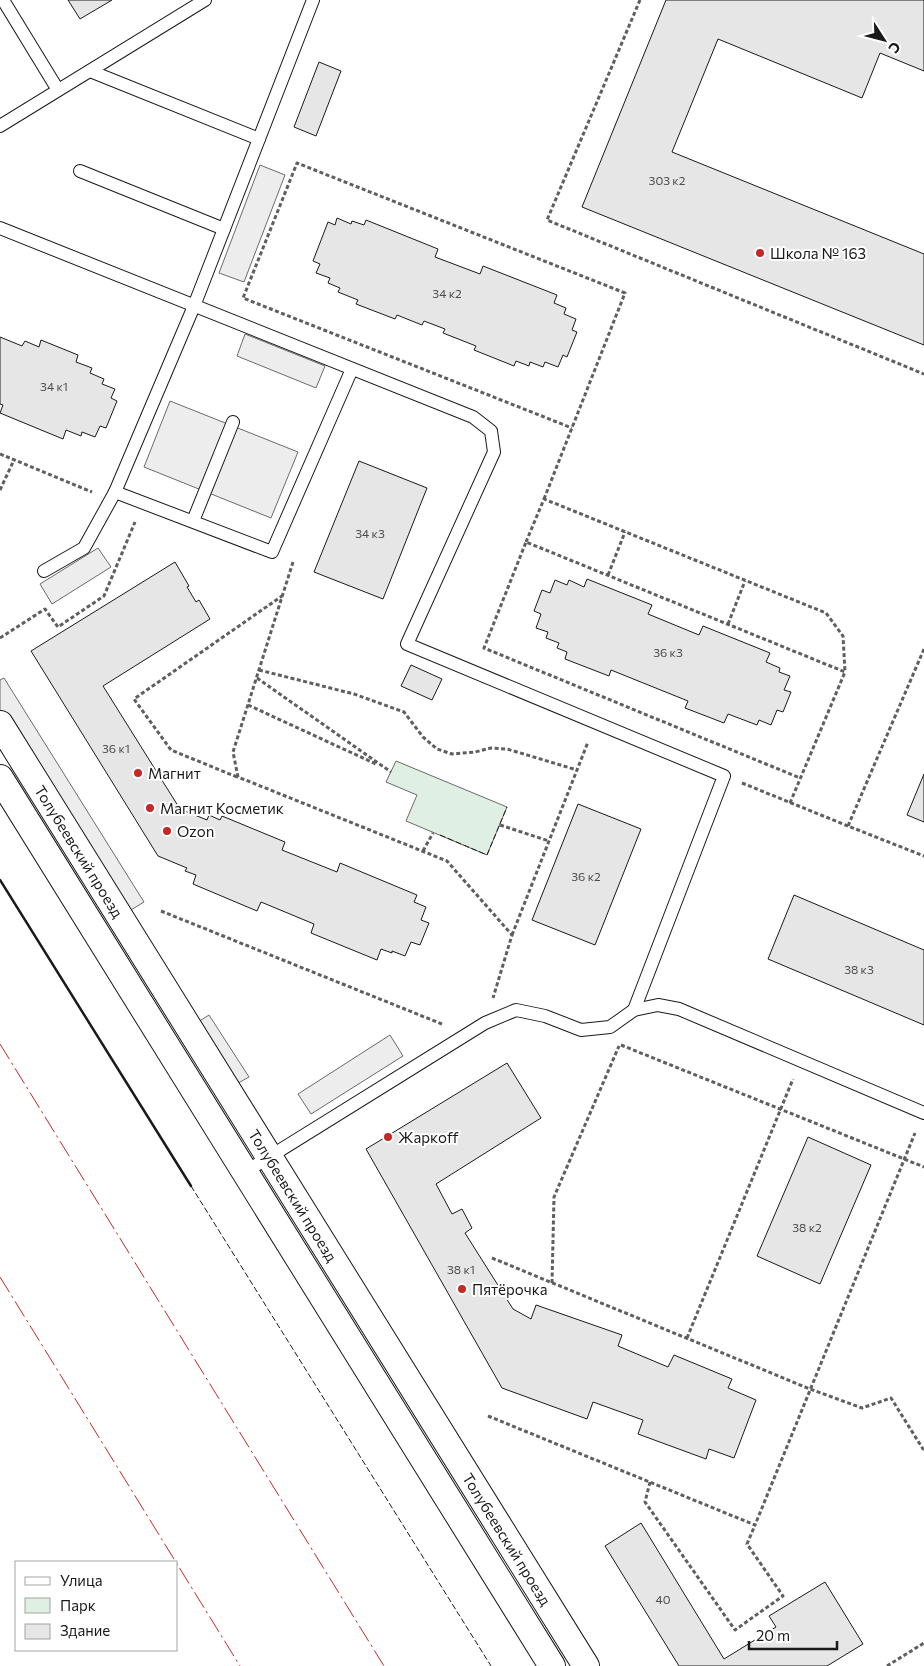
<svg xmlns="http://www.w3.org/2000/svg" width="924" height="1666" viewBox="0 0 924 1666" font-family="Commissioner,sans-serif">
	<rect width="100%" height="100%" fill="#fff"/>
	<polygon fill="#e0efe3" stroke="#6a6a6a" points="396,761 507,807 487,855 406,821 417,795 386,782"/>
	<g fill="#ededed" stroke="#6a6a6a">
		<polygon points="260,165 285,175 244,282 219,273"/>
		<polygon points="245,334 325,366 316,388 237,356"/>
		<polygon points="170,401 298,452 271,518 144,467"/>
		<polygon points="98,548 111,567 52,604 40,584"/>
		<polygon points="4,678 144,902 126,913 0,711 0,680"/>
		<polygon points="209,1015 249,1077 233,1086 193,1025"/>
		<polygon points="390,1035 403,1056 311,1114 298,1094"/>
	</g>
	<g fill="#e6e6e6" stroke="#1a1a1a">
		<polygon points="68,0 112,0 80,19"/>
		<polygon points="666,0 924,0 924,71 880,53 862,98 718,39 672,152 924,254 924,345 582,207"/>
		<polygon points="319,62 341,71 316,136 294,127"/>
		<polygon points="337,218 351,224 352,221 364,225 366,220 438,249 435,257 480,274 483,266 557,295 554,303 566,308 564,314 576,319 572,330 577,332 567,357 563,355 558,367 545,362 543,367 530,362 529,366 516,361 514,366 474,350 476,346 443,333 445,329 424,321 422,325 397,315 395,319 356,304 358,300 338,292 340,288 328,283 330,278 316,273 320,264 313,261 328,222 335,225"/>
		<polygon points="0,337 22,346 25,341 39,347 41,340 78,355 76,362 92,368 90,373 104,379 102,384 115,389 111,398 117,401 106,428 100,426 95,437 82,432 81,436 66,430 63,439 0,413 3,405 0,404"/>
		<polygon points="359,461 427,488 383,599 314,572"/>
		<polygon points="175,562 189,586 187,587 196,602 199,600 210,619 103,686 180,809 207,820 209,815 220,820 222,816 285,842 282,850 337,872 340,863 417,895 414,902 426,907 421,920 429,923 420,945 411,942 405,956 392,951 392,953 381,949 377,960 311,933 314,924 261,902 257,911 193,884 196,875 185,871 187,868 158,856 31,651"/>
		<polygon points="587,579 652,605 648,614 699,635 703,626 770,653 766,662 780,668 779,672 790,676 784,690 791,692 783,712 777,710 771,725 759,720 757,725 728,714 724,723 685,708 688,701 611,670 609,676 565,659 567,652 557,648 559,643 546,638 548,632 536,628 541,614 534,611 542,590 550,593 555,580 567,585 569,580 584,587"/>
		<polygon points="411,665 442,679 432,700 401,686"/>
		<polygon points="924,774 924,822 907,815"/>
		<polygon points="578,804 641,829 595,945 532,920"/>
		<polygon points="794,895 924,950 924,1025 768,959"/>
		<polygon points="507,1063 541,1118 436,1184 452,1214 462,1209 472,1228 465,1233 513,1309 531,1319 536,1305 622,1335 618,1346 668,1367 674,1355 732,1379 728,1388 756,1400 734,1458 709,1449 706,1459 638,1434 643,1420 593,1402 587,1419 502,1388 366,1149"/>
		<polygon points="808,1137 871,1165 820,1284 757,1256"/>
		<polygon points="641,1523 724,1659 776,1627 769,1616 825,1582 863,1644 827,1666 679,1666 605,1546"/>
	</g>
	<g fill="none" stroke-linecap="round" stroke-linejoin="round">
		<defs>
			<g id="lane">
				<polyline points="3,0 58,90"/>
				<polyline points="313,0 194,306 115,492 272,552 352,369"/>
				<polyline points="90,71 259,139"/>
				<polyline points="0,126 205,0"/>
				<polyline points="80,171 224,229"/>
				<polyline points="0,228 473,417 491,431 494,452 407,644 724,776 634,1010"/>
				<polyline points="193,521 233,422"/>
				<polyline points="44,571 84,548 115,492"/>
				<polyline points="245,1172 485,1023 516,1010 545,1016 581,1030 610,1027 634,1010 658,1005 679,1009 924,1113"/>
			</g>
			<g id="street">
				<path id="s1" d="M0,724L586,1666"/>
				<polyline points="0,778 552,1666"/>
			</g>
		</defs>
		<use href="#lane" stroke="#1a1a1a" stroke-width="14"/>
		<use href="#street" stroke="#1a1a1a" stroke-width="28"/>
		<g stroke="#5f5f5f" stroke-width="3" stroke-dasharray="4 2.5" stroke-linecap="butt">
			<polyline points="640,0 547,220 924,374"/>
			<polyline points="0,454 92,492"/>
			<polyline points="0,490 14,460"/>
			<polyline points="544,499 625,293 297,163 243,298 572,428"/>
			<polyline points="526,542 544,499 826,613 843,636 845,672"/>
			<polyline points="293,562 233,752 238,777 447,861 512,935 493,998"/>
			<polyline points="608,575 625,532"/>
			<polyline points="728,624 745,581"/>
			<polyline points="0,638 45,609 58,627 104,596 135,522"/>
			<polyline points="924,649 848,826 924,856"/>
			<polyline points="259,670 354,694 404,712 423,737 437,749 452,754 475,752 491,748 507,749 577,770"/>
			<polyline points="257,678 391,772"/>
			<polyline points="248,705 376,764"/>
			<polyline points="237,777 171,750 134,699 282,596"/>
			<polyline points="742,783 848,826"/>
			<polyline points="790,803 845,672 526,542 484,648 800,778"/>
			<polyline points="500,825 549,841"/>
			<polyline points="423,851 433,833"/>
			<polyline points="161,911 442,1024"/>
			<polyline points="512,935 588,742"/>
			<polyline points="621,1045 924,1167"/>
			<polyline points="492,1258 810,1389 862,1408 891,1398 923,1449 924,1448"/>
			<polyline points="552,1283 554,1197 619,1046"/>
			<polyline points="687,1338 793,1079"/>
			<polyline points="488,1416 755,1525 915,1133"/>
			<polyline points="650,1482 645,1502 735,1630 783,1596 747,1544 755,1525"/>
			<polyline points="887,1666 924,1643"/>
		</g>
		<use href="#lane" stroke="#fff" stroke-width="12"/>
		<use href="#street" stroke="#fff" stroke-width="26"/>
		<g stroke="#1a1a1a" stroke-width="1" stroke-dasharray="6 2.5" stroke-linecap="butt">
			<polyline points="440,835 487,855 507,807"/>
			<polyline points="191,1186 491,1666"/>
		</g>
		<polyline stroke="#1a1a1a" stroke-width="2.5" points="0,880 191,1186"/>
		<g stroke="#c62828" stroke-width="1" stroke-dasharray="18 4 2.5 4" stroke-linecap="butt">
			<polyline points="0,1044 384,1666"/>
			<polyline points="0,1277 240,1666"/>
		</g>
	</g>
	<g fill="#c62828" stroke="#fff" stroke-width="2">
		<circle cx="760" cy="253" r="5"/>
		<circle cx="138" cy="773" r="5"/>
		<circle cx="150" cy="808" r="5"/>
		<circle cx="167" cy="831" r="5"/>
		<circle cx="388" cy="1137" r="5"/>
		<circle cx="462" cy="1289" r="5"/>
	</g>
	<g text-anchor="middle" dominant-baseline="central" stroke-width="4" stroke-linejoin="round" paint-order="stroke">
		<g font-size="12" fill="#4d4d4d">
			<text x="667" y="180">303 к2</text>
			<text x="447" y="293">34 к2</text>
			<text x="54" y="386">34 к1</text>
			<text x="370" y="533">34 к3</text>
			<text x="668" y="652">36 к3</text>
			<text x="116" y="748">36 к1</text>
			<text x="586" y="876">36 к2</text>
			<text x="859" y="969">38 к3</text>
			<text x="807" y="1227">38 к2</text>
			<text x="461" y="1269">38 к1</text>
			<text x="663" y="1599">40</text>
		</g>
		<g font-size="15" fill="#1a1a1a" stroke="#fff" text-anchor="start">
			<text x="770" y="253">Школа № 163</text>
			<text x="148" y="773">Магнит</text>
			<text x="160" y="808">Магнит Косметик</text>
			<text x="177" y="831">Ozon</text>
			<text x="398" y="1137">Жаркoff</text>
			<text x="472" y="1289">Пятёрочка</text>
		</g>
		<g font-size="15" fill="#1a1a1a" stroke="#fff">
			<text stroke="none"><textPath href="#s1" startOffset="150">Толубеевский проезд</textPath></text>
			<text stroke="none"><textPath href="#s1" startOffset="555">Толубеевский проезд</textPath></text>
			<text stroke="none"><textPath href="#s1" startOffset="960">Толубеевский проезд</textPath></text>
		</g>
	</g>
	<rect x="15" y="1561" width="162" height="90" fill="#ffffff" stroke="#a3a3a3"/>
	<rect x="25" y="1577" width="25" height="8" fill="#ffffff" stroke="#a3a3a3"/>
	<text x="60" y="1586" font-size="15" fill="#1a1a1a">Улица</text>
	<rect x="25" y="1598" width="25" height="15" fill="#e0efe3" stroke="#a3a3a3"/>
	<text x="60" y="1611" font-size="15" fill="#1a1a1a">Парк</text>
	<rect x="25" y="1624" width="25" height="15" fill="#e6e6e6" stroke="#a3a3a3"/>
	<text x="60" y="1636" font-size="15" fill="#1a1a1a">Здание</text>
	<g transform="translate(884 40) rotate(126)" stroke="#ffffff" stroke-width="4" paint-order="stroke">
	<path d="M0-4L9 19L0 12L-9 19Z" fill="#1a1a1a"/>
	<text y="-8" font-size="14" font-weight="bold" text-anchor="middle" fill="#1a1a1a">С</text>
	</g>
	<path d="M749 1641v8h88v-8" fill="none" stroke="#1a1a1a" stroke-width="2.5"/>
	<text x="756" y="1641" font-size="15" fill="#1a1a1a" stroke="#ffffff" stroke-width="4" paint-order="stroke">20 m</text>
</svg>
